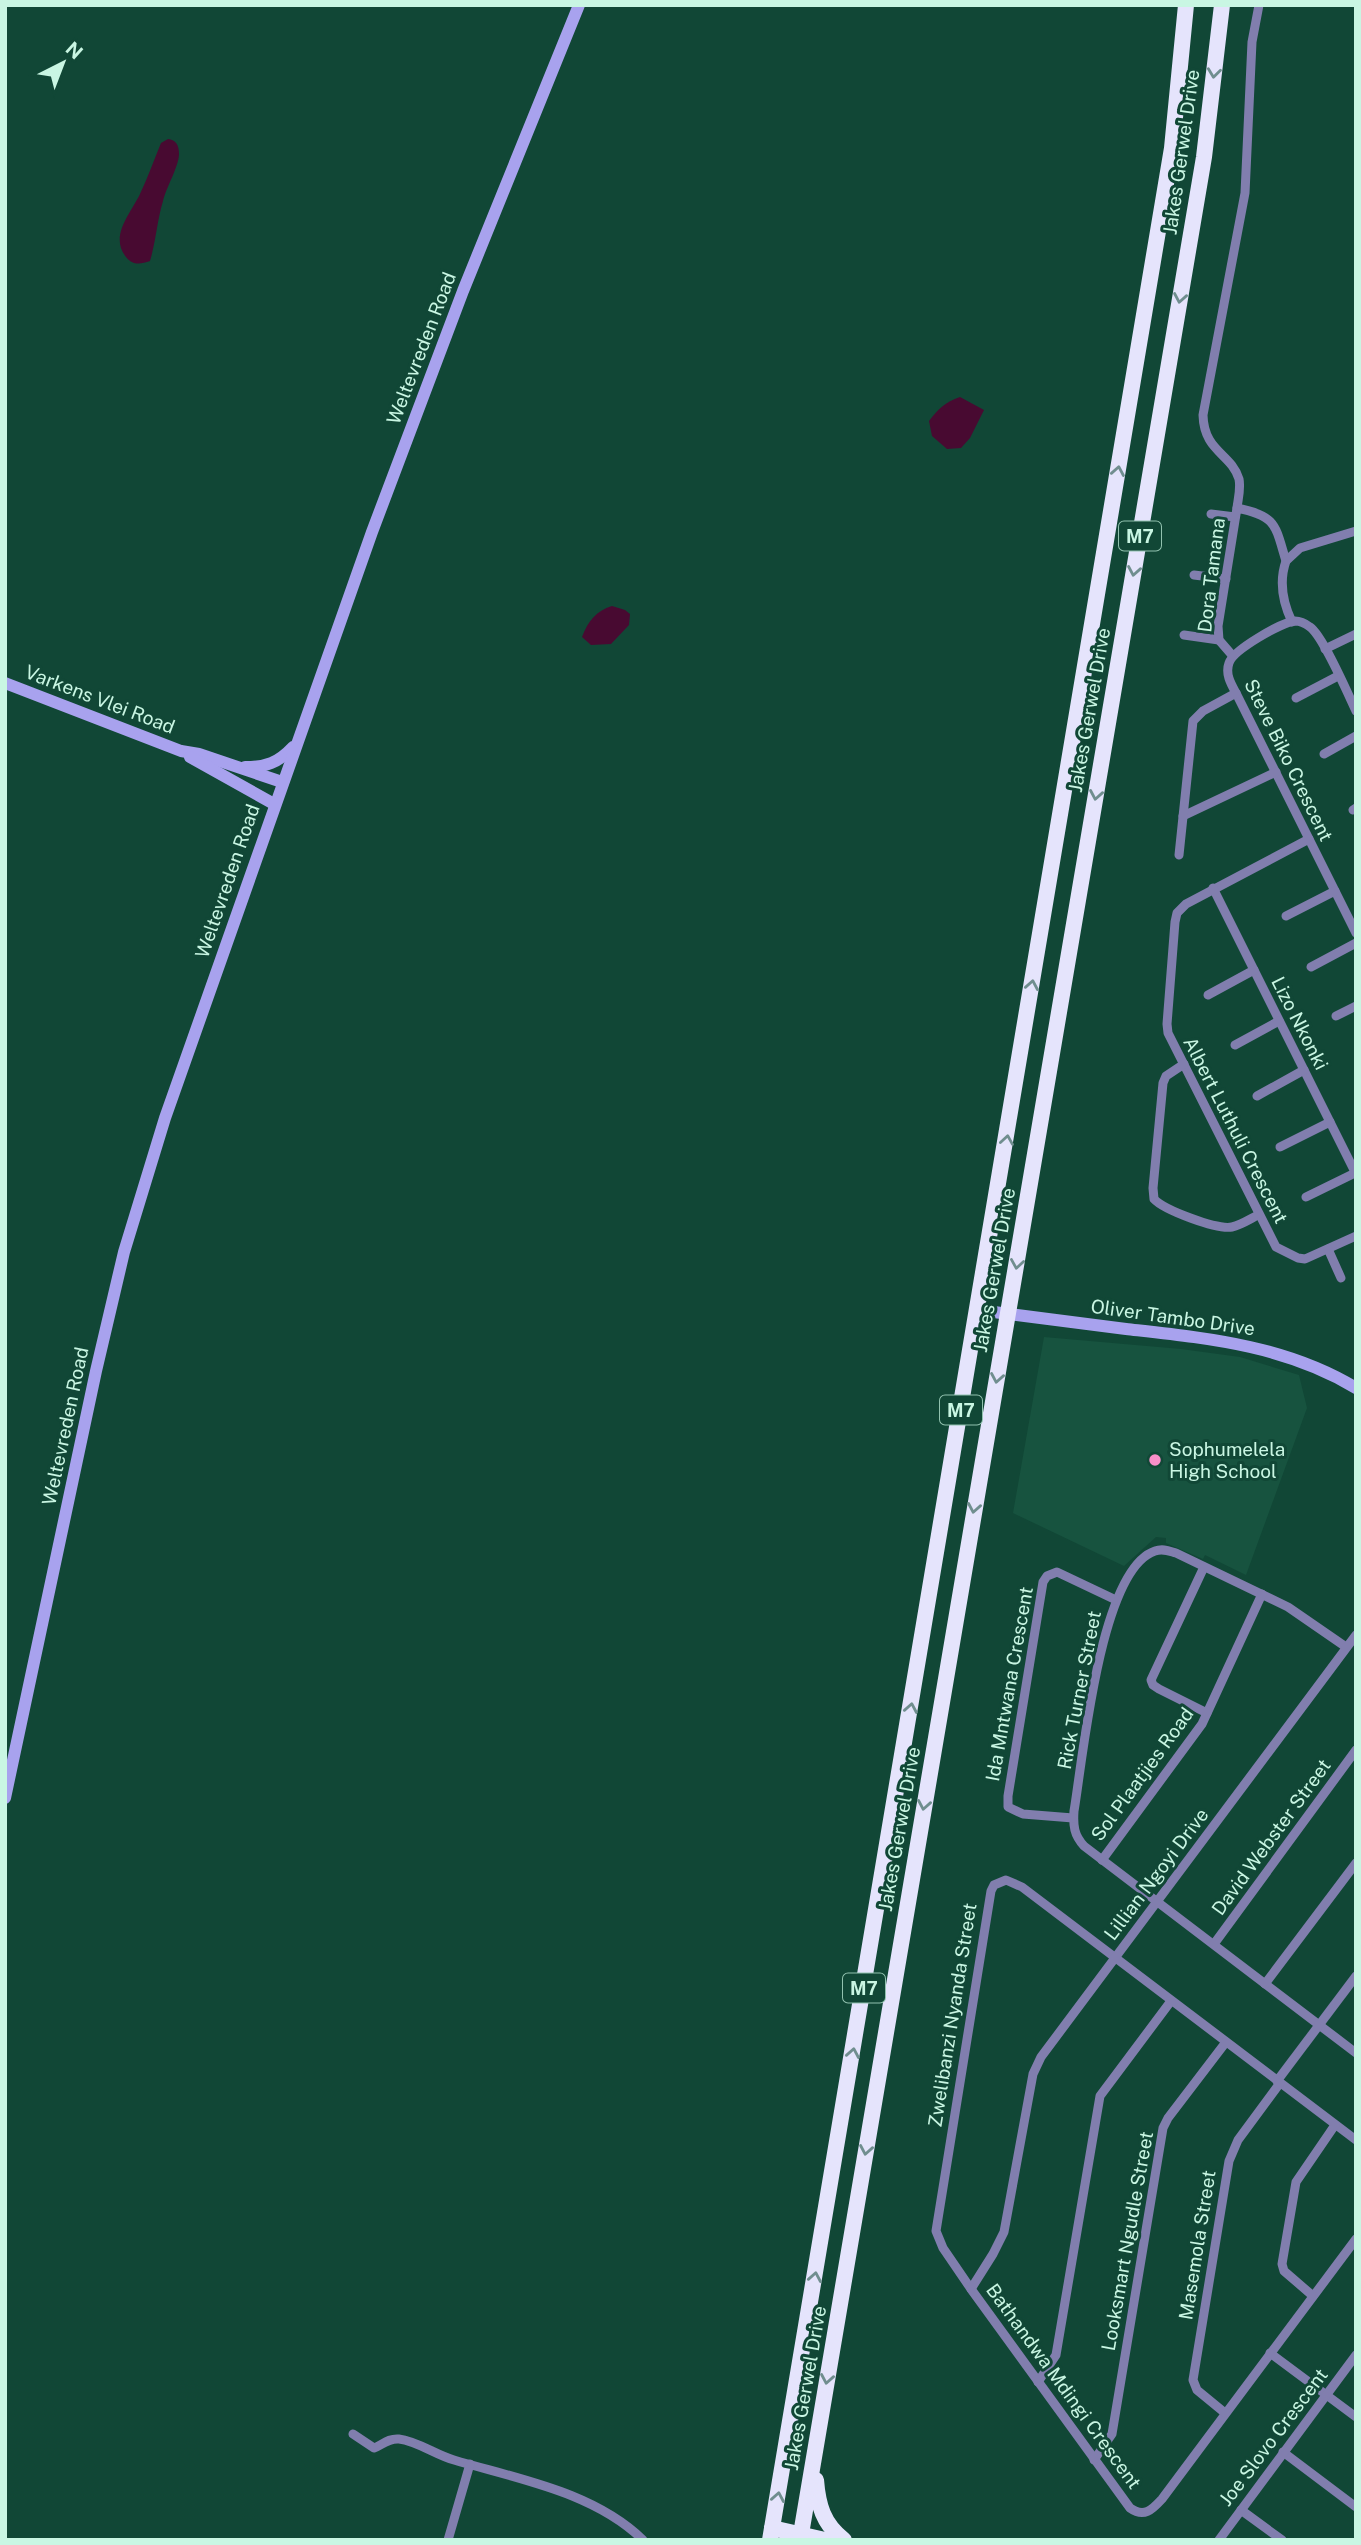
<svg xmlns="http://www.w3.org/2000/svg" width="1361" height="2545" viewBox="0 0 1361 2545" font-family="'Public Sans',sans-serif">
	<rect width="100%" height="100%" fill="#114736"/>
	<polygon fill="#17533f" points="1044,1337 1181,1349 1240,1357 1299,1375 1307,1408 1246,1575 1205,1555 1203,1559 1166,1543 1166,1538 1156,1537 1124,1566 1013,1513"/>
	<g fill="#480a31">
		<path d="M168,139C176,140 179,145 179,154C179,166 166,188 163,201C157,221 156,241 150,261C141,264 133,266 126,257C109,236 131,213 140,194C148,177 154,160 161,143Z"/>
		<path d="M960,397L984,410L970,438L961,448L947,449L932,436L929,421C938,409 945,402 960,397Z"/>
		<path d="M612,606L625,610L630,614L629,625L611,644L591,645L582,637C588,621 596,611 612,606Z"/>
	</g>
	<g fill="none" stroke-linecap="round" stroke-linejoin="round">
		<g stroke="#817eae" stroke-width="9">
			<path d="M1237,508C1238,499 1241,489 1239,479C1231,453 1204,452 1203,415L1245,193L1252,42L1259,5"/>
			<polyline points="1211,514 1235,517"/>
			<polyline points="1194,575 1226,579"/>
			<path d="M1292,622C1283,603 1279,581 1286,561L1300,548L1356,531"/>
			<polyline points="1184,635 1219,640"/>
			<polyline points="1325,649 1356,634"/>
			<path d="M1232,655L1219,640L1218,626L1237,508C1277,516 1275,525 1286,561"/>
			<polyline points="1296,698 1338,676"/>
			<path d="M1356,711C1348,694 1323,636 1310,627C1306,624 1300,621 1295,621C1282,622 1233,650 1229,663C1225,674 1231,684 1236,693L1356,933"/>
			<polyline points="1324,754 1356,736"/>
			<polyline points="1353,810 1356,808"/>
			<polyline points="1183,816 1276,772"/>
			<polyline points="1309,839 1186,904 1177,913 1175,922 1167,1024 1168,1033 1276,1247 1298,1258 1305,1259 1356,1236"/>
			<polyline points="1179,855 1193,721 1203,711 1236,693"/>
			<polyline points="1213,888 1356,1174"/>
			<polyline points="1286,916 1335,891"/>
			<polyline points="1311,967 1356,943"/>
			<polyline points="1208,995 1254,970"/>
			<polyline points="1336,1016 1356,1006"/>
			<polyline points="1235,1045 1279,1021"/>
			<path d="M1184,1064L1166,1076L1163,1083L1153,1188L1154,1199C1164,1210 1217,1230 1232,1227C1241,1225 1250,1219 1258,1215"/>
			<polyline points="1257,1096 1304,1070"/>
			<polyline points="1280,1147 1330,1122"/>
			<polyline points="1306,1197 1355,1173"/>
			<polyline points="1328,1249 1341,1278"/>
			<polyline points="1204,1567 1151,1680 1153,1685 1159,1689 1207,1713"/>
			<path d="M1346,1647L1288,1607L1176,1553C1169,1551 1163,1548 1155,1551C1100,1569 1083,1758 1074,1811C1073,1826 1074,1835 1084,1846L1356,2053"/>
			<polyline points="1073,1818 1023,1814 1008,1807 1008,1796 1043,1582 1047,1576 1057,1572 1116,1600"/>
			<polyline points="1102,1860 1202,1724 1262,1594"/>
			<polyline points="1214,1944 1356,1750"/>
			<polyline points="1265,1984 1356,1863"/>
			<polyline points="1277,2081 1356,1976"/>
			<path d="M1356,2140L1022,1887L1006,1880L994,1885L991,1891L936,2231L943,2248L971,2289L1130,2508C1144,2518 1152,2510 1162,2499L1356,2239"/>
			<polyline points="971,2289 993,2254 1004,2232 1033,2074 1041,2057 1356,1635"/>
			<polyline points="1313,2296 1284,2271 1282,2264 1296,2182 1335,2125"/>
			<polyline points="1270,2353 1356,2417"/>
			<polyline points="1038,2382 1056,2355 1100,2096 1171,2001"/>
			<polyline points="1225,2413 1197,2390 1193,2380 1229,2161 1238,2140 1280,2083"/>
			<path d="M353,2434L374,2448C382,2445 388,2438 399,2439C417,2441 436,2455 454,2460C518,2479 594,2492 643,2540"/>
			<polyline points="1283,2452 1356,2507"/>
			<polyline points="1094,2460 1112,2434 1163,2128 1168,2118 1226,2042"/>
			<polyline points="1241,2510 1282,2540"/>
			<polyline points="448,2540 470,2464"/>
			<polyline points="1219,2540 1356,2355"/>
		</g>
		<g stroke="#a8a2ee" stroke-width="12">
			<polyline points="5,683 181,751 199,754 282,782"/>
			<polyline points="190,757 274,804"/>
			<path d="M245,767C266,767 278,763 293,747"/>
			<path d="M978,1310C1027,1316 1077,1323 1126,1329C1206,1338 1285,1345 1356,1388"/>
			<polyline points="5,1798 96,1371 124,1252 165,1118 372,532 463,291 579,5"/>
		</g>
		<g stroke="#e5e4fc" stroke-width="16">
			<path d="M816,2480C818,2505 823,2524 844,2540"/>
			<polyline points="772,2528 825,2540"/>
			<polyline points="770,2540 1172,148 1186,5"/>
			<polyline points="800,2540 1204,157 1222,5"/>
		</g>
	</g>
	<defs><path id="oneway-chevron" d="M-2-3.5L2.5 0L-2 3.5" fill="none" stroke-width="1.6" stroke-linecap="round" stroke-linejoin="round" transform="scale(1.75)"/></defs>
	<g stroke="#708e8f">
		<use href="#oneway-chevron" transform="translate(1214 73) rotate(97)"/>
		<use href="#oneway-chevron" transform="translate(1180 298) rotate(100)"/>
		<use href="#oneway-chevron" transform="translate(1118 471) rotate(-80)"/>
		<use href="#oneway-chevron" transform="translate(1134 571) rotate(100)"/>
		<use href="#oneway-chevron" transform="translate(1096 795) rotate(100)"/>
		<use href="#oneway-chevron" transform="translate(1032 985) rotate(-80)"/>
		<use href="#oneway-chevron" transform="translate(1007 1140) rotate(-81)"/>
		<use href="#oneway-chevron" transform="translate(1017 1264) rotate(99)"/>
		<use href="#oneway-chevron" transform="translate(997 1378) rotate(100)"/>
		<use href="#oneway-chevron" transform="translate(974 1508) rotate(100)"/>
		<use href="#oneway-chevron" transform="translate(911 1708) rotate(-80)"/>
		<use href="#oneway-chevron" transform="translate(924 1805) rotate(100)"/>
		<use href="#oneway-chevron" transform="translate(853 2053) rotate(-80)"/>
		<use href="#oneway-chevron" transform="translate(866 2150) rotate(100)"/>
		<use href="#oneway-chevron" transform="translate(815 2277) rotate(-80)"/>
		<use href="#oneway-chevron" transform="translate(827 2379) rotate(100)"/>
		<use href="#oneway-chevron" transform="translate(778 2497) rotate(-80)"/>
	</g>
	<circle fill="#f98fc9" stroke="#114736" stroke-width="2.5" cx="1155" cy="1460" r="7"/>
	<g text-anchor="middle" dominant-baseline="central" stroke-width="6" stroke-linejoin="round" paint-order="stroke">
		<g fill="#114736" stroke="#92c2af" stroke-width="2">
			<rect x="1119" y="521.5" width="42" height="29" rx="5"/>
			<rect x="940" y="1395.5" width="42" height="29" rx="5"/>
			<rect x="843" y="1973.5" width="42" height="29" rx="5"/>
		</g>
		<g font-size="18" font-weight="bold" fill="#c9f6e3">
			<text x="1140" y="536">M7</text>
			<text x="961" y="1410">M7</text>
			<text x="864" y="1988">M7</text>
		</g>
		<g font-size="19" fill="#c9f6e3" stroke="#114736">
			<text transform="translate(1181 152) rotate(-82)">Jakes Gerwel Drive</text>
			<text transform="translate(421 348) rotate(-69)">Weltevreden Road</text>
			<text transform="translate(1211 575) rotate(-83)">Dora Tamana</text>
			<text transform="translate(100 699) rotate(21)">Varkens Vlei Road</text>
			<text transform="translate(1089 710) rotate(-80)">Jakes Gerwel Drive</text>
			<text transform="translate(1289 760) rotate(64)">Steve Biko Crescent</text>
			<text transform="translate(227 881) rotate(-71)">Weltevreden Road</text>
			<text transform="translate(1300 1023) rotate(63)">Lizo Nkonki</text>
			<text transform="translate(1236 1130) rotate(63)">Albert Luthuli Crescent</text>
			<text transform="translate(994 1270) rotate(-80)">Jakes Gerwel Drive</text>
			<text transform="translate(1173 1317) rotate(8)">Oliver Tambo Drive</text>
			<text transform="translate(65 1426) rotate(-78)">Weltevreden Road</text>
			<text transform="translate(1009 1684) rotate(-80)">Ida Mntwana Crescent</text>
			<text transform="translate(1079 1690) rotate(-79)">Rick Turner Street</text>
			<text transform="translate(1142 1774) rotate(-54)">Sol Plaatjies Road</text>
			<text transform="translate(899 1829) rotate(-80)">Jakes Gerwel Drive</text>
			<text transform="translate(1271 1837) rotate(-54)">David Webster Street</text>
			<text transform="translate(1156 1874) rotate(-53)">Lillian Ngoyi Drive</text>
			<text transform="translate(952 2015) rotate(-81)">Zwelibanzi Nyanda Street</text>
			<text transform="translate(1127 2241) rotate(-80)">Looksmart Ngudle Street</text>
			<text transform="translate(1197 2245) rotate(-81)">Masemola Street</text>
			<text transform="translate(1064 2386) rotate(54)">Bathandwa Mdingi Crescent</text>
			<text transform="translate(805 2388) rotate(-80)">Jakes Gerwel Drive</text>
			<text transform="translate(1273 2437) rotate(-53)">Joe Slovo Crescent</text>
		</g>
		<g font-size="19" fill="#c9f6e3" stroke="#114736" text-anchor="start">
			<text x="1169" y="1449">Sophumelela<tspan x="1169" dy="22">High School</tspan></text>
		</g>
	</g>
	<rect width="1361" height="2545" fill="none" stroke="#c9f6e3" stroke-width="14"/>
	<g transform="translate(63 63) rotate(42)" stroke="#114736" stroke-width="5" paint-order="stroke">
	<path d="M0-5L12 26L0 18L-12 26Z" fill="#c9f6e3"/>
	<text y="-10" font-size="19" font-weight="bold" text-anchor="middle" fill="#c9f6e3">N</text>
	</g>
</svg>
